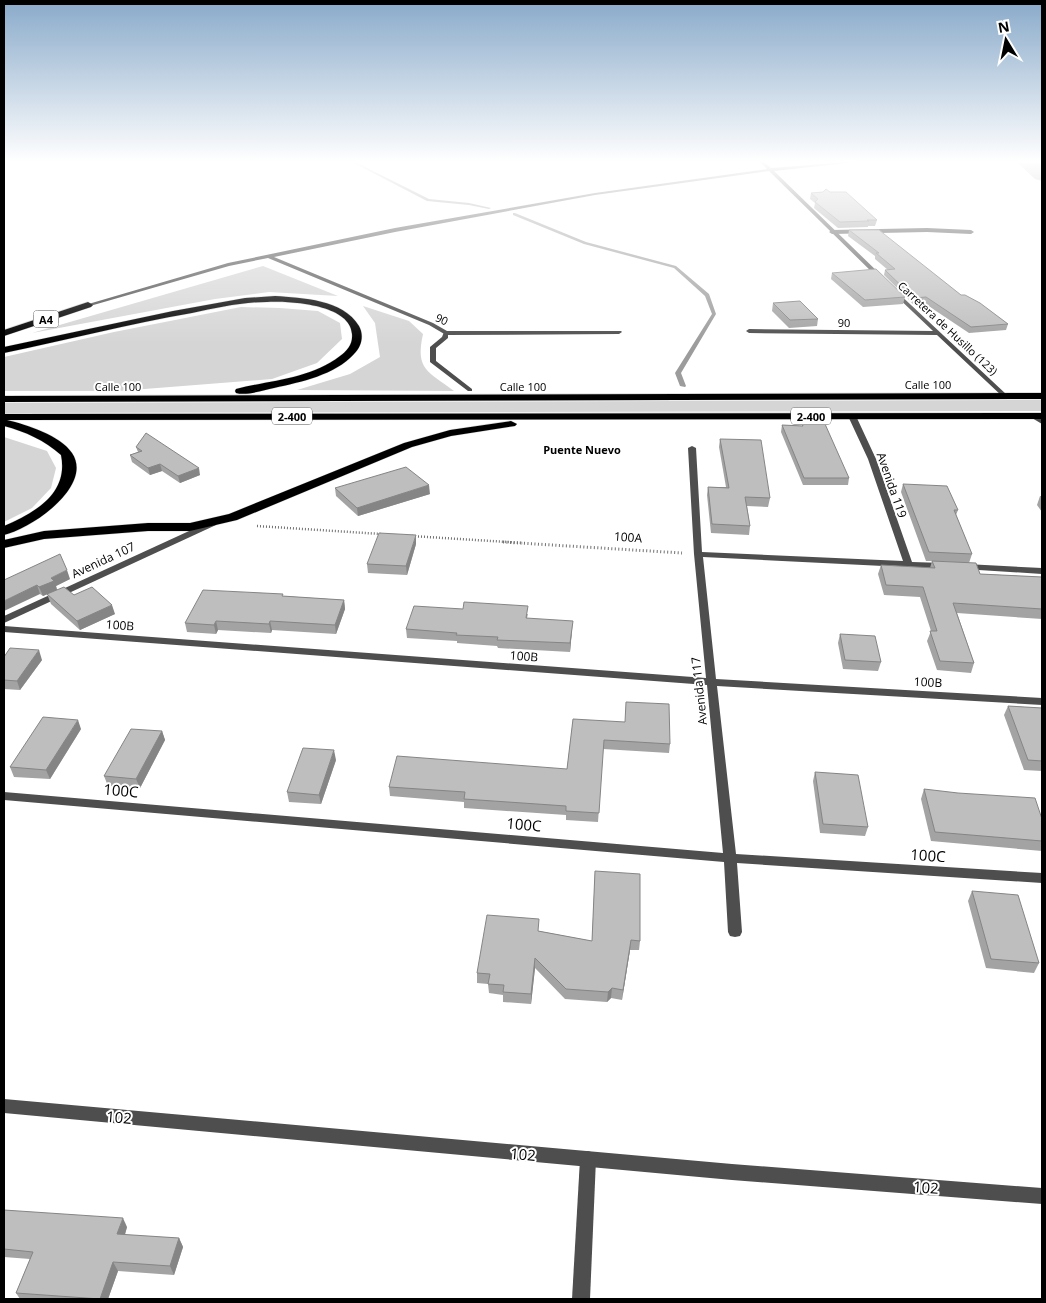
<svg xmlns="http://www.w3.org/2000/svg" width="1046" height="1303" viewBox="0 0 1046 1303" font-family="'Open Sans',sans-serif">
	<rect width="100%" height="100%" fill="#fff"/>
	<g fill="#d5d5d5">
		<polygon points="263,266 338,296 269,292 215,299 32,333"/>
		<path d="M363,306L409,321L423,334C415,370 428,371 454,391L297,390L350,374L380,357L375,323Z"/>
		<polygon points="241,307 280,308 318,311 340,323 342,339 317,363 272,379 119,391 4,391 4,357 114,332"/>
		<polygon points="1042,400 1042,411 4,413 4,403"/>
		<polygon points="4,437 47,451 56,468 51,488 32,508 4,522"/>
	</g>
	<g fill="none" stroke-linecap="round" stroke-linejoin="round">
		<g fill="#9c9c9c" fill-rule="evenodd">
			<polygon points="352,162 355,162 429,199 469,203 491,208 489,209 469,205 427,201"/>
			<polygon points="513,213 515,213 586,242 676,266 709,294 716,314 681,373 686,386 685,387 680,386 675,373 712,314 705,296 674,268 584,244 513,215"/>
		</g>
		<polygon fill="#9c9c9c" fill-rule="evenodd" points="1017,162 1038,162 1042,165 1042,181 1035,179"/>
		<defs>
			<g id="highway">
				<path d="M275,296C302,298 343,299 359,326C364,335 362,346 354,354C335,375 301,382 274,388C263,390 247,396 236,393L235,391L236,389C271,380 310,379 340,356C347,351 353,344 352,334C350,304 289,301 267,302C242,302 217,308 192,313C129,324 67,340 4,353V347L173,311L245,298Z"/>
				<polygon points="88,302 93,305 91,307 4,336 4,330"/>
				<polygon points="1042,393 1042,399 4,402 4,396"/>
				<path d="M1042,413V419L7,420C27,425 60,435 72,453C94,486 31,529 4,535V526C34,513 69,494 61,455C44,440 26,432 4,426V414Z"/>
				<polygon points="511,421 517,424 515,426 451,436 412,447 237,520 190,531 148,531 44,539 4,548 4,540 44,531 148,523 190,523 229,514 404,443 450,430"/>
			</g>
		</defs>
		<use href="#highway" stroke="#dbdbdb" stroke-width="1"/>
		<g stroke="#707070" stroke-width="2.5" stroke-dasharray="1 2" stroke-linecap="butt">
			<polyline points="257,526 381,534"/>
			<polyline points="412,536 523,543"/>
		</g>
		<polyline stroke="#707070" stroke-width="3" stroke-dasharray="1 2.5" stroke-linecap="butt" points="503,542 682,553"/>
		<g fill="#4e4e4e" fill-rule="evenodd">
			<polygon points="927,228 971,230 974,232 971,234 927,232 832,234 829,232 832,230"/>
			<polygon points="444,332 448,332 448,338 436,348 436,361 472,389 472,391 468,391 430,362 430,347 442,337"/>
			<polygon points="588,1151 594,1153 596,1159 590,1299 572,1299 580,1159 582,1153"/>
		</g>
		<g fill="#4e4e4e" fill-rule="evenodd">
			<polygon points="760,162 764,162 771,168 849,162 847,163 774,171 883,277 883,279 879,279 769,171 595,195 395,232 274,257 433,323 447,331 621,331 622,332 619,334 446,335 429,325 268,258 229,266 90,306 85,305 228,263 395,228 595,193 767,169"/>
			<polygon points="895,290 1007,395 1007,397 1003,397 937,335 749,333 746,331 749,329 933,331 893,293 892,292"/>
			<polygon points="849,414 856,416 876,459 912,562 944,563 949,566 944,569 703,557 716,679 1042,698 1042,705 717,686 736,854 1042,873 1042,883 737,863 742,932 740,936 735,937 730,936 728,932 724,862 4,800 4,792 723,853 707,685 4,632 4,626 706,678 694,554 688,448 692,446 696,448 702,552 903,561 868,459 848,416"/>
			<polygon points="1032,414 1038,414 1042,418 1042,424 1032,418"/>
			<polygon points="213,520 217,523 216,525 4,623 4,616"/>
			<polygon points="966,564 1042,568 1042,574 963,569 961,567 963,565"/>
			<polygon points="4,1099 732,1164 1042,1188 1042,1204 732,1180 4,1113"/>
		</g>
		<use href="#highway" fill="#000" fill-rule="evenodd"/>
	</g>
	<g fill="#a3a3a3">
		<polygon points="830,192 877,220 875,226 868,226 868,227 838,228 814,208 815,203 810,199 811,193"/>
		<polygon points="849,230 1008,324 1006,330 969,333 924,303 913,304 884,275 885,270 888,270 875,259 875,256 848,236"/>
		<polygon points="832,273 905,297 903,304 863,307 831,279"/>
		<polygon points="773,303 818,319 817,326 789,328 772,311"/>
		<polygon points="802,424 849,478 848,485 803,485 781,432 782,425 802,426"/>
		<polygon points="720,439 770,498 768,507 747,506 750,526 749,535 711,533 707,495 708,487 726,487 719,447"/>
		<polygon points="136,447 200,475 180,483 162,471 150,475 132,462 130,455 138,452"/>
		<polygon points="903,484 958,510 956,515 972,554 969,563 980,574 1042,577 1042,619 957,613 974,663 971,673 937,670 927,641 931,631 920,597 884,595 878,574 881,565 930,568 932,561 926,561 901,492"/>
		<polygon points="335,488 430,494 358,516 336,496"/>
		<polygon points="1040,496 1042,496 1042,512 1037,505"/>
		<polygon points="416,544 407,575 368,573 367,564"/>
		<polygon points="70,579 56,586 57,590 43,596 40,594 4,580"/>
		<polygon points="47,594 74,595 115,614 80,630 51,604"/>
		<polygon points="283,596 344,600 345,609 336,634 272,630 271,633 218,630 216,634 187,632 185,623"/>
		<polygon points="528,614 527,618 572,630 570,652 498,648 497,646 457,643 457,641 407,638 406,629"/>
		<polygon points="840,634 881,662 878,671 843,669 838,643"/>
		<polygon points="4,657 42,660 20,690 4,689"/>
		<polygon points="1008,706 1042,708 1042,771 1024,770 1004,715"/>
		<polygon points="573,719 670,744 669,753 603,749 598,822 566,820 566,815 464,808 464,802 390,796 389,787 567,769"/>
		<polygon points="81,729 50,779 14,777 10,767"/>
		<polygon points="162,731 165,740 140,788 108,786 104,776"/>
		<polygon points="336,760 321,804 289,802 287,792"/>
		<polygon points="815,772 868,827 865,836 820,833 813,781"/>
		<polygon points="924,789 1042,819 1042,851 931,841 921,799"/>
		<polygon points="595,871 640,941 639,950 630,950 622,1000 611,998 607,1002 565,999 535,968 531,1004 503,1002 503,995 489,993 488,984 477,983 477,973 539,931 592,941"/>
		<polygon points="972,891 1039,963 1034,973 986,968 968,901"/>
		<polygon points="4,1210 127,1227 125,1235 179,1238 183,1247 174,1275 118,1271 108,1299 20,1299 16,1293 30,1259 4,1257"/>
	</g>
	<g fill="#858585">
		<polygon points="160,464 162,471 150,475 148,468"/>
		<polygon points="199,468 200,475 180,483 178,476"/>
		<polygon points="429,485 430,494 358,516 357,508"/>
		<polygon points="416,535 416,544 407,575 406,566"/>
		<polygon points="67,570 70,579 56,586 57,590 43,596 39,587 51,578"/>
		<polygon points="37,585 40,594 4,611 4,601"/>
		<polygon points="344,600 345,609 336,634 335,625"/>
		<polygon points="112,605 115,614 80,630 77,621"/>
		<polygon points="216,621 218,630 216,634 214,625"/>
		<polygon points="270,621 272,630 271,633 269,624"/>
		<polygon points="573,621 572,630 570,652 570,643"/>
		<polygon points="39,650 42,660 20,690 17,681"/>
		<polygon points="78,720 81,729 50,779 46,770"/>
		<polygon points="162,731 165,740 140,788 136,779"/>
		<polygon points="334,750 336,760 321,804 319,795"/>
		<polygon points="631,940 630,950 622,1000 623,990"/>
		<polygon points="535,958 535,968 531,1004 531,994"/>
		<polygon points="612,988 611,998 607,1002 608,992"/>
		<polygon points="123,1218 127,1227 122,1243 117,1234"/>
		<polygon points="179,1238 183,1247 174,1275 170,1266"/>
		<polygon points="113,1262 118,1271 108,1299 100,1299"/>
	</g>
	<g fill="#bebebe" stroke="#858585">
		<polygon points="826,189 830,192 846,192 877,220 867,220 869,221 840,222 815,202 818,199 811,193 823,192"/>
		<polygon points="849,230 879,230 961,295 965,295 980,303 1008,324 971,327 926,297 914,298 885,270 895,269 876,253 879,253"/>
		<polygon points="876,269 905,297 865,300 832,273"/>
		<polygon points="800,301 818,319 790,320 773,303"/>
		<polygon points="802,424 825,424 849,478 804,478 782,425 803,426"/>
		<polygon points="146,433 199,468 178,476 160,464 148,468 130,455 142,451 136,447"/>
		<polygon points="720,439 761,440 770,498 745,497 750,526 712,524 708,487 729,488"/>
		<polygon points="406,467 429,485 357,508 335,488"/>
		<polygon points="903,484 947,486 958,510 954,510 972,554 929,552"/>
		<polygon points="379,533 416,535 406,566 367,564"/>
		<polygon points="60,554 67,570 51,578 54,581 39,587 37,585 4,601 4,580"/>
		<polygon points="932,561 976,563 980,574 1042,577 1042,609 953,603 974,663 940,661 930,631 937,631 923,587 886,585 881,565 935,568"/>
		<polygon points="64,587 74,595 92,587 112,605 77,621 47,594"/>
		<polygon points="203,590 283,594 282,596 344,600 335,625 270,621 269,624 216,621 214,625 185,623"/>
		<polygon points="464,602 528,606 526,618 573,621 570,643 497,640 498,637 456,635 457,633 406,629 414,606 463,609"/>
		<polygon points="840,634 875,636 881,662 845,660"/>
		<polygon points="10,648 39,650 17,681 4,680 4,657"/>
		<polygon points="626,702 669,704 670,744 604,740 599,813 566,811 566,806 464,799 465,792 389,787 397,756 567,769 573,719 625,722"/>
		<polygon points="1008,706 1042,708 1042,761 1028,760"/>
		<polygon points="43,717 78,720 46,770 10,767"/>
		<polygon points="131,729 162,731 136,779 104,776"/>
		<polygon points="303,748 334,750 319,795 287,792"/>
		<polygon points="815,772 858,775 868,827 823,824"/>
		<polygon points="924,789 958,793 1035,798 1042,819 1042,841 935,832"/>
		<polygon points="595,871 640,874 640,941 631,940 623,990 612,988 608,992 566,989 535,958 531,994 503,992 504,985 488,984 490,974 477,973 487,915 539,919 538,931 592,941"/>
		<polygon points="972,891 1018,895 1039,963 991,959"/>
		<polygon points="4,1210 123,1218 117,1234 179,1238 170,1266 113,1262 100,1299 16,1293 33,1252 4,1249"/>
	</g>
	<linearGradient id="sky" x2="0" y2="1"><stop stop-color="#89aaca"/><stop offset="0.47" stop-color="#fff"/><stop offset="1" stop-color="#fff" stop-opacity="0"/></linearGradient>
	<rect width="1046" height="344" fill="url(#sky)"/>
	<g text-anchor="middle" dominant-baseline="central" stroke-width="4" stroke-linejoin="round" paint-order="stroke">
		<g fill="#fff" stroke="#4c4c4c" stroke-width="1">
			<rect x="33.5" y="310.5" width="25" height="17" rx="4"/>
			<rect x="272" y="407.5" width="40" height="17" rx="4"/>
			<rect x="791" y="407.5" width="40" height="17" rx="4"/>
		</g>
		<g font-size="11" font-weight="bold" fill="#000">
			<text x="46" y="319">A4</text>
			<text x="292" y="416">2-400</text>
			<text x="811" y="416">2-400</text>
		</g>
		<g font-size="11" fill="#000" stroke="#fff">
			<text transform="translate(442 319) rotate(25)">90</text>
			<text x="844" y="322">90</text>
			<text transform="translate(948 328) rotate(43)">Carretera de Husillo (123)</text>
			<text x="928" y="384">Calle 100</text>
			<text x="118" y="386">Calle 100</text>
			<text x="523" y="386">Calle 100</text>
		</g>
		<g font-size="11" font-weight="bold" fill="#000" stroke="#fff">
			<text x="582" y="449">Puente Nuevo</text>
		</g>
		<g font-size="12" fill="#000" stroke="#fff">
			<text transform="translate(892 485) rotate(71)">Avenida 119</text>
			<text transform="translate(628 537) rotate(4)">100A</text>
			<text transform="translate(103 560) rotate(-25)">Avenida 107</text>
			<text transform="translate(120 625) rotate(4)">100B</text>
			<text transform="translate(524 656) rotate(4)">100B</text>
			<text transform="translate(928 682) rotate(3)">100B</text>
			<text transform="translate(699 691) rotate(-96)">Avenida 117</text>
		</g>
		<g font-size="15" fill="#000" stroke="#fff">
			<text transform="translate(121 790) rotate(5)">100C</text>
			<text transform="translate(524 824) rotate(5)">100C</text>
			<text transform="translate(928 855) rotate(4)">100C</text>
			<text transform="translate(119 1117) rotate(5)">102</text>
			<text transform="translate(523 1154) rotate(5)">102</text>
			<text transform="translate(926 1187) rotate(4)">102</text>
		</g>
	</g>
	<rect width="1046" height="1303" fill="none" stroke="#000000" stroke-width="10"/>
	<g transform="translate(1006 40) rotate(350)" stroke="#ffffff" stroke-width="4" paint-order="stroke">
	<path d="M0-4L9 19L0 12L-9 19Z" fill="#000000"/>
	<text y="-8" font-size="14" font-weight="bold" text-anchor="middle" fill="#000000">N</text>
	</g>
</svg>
